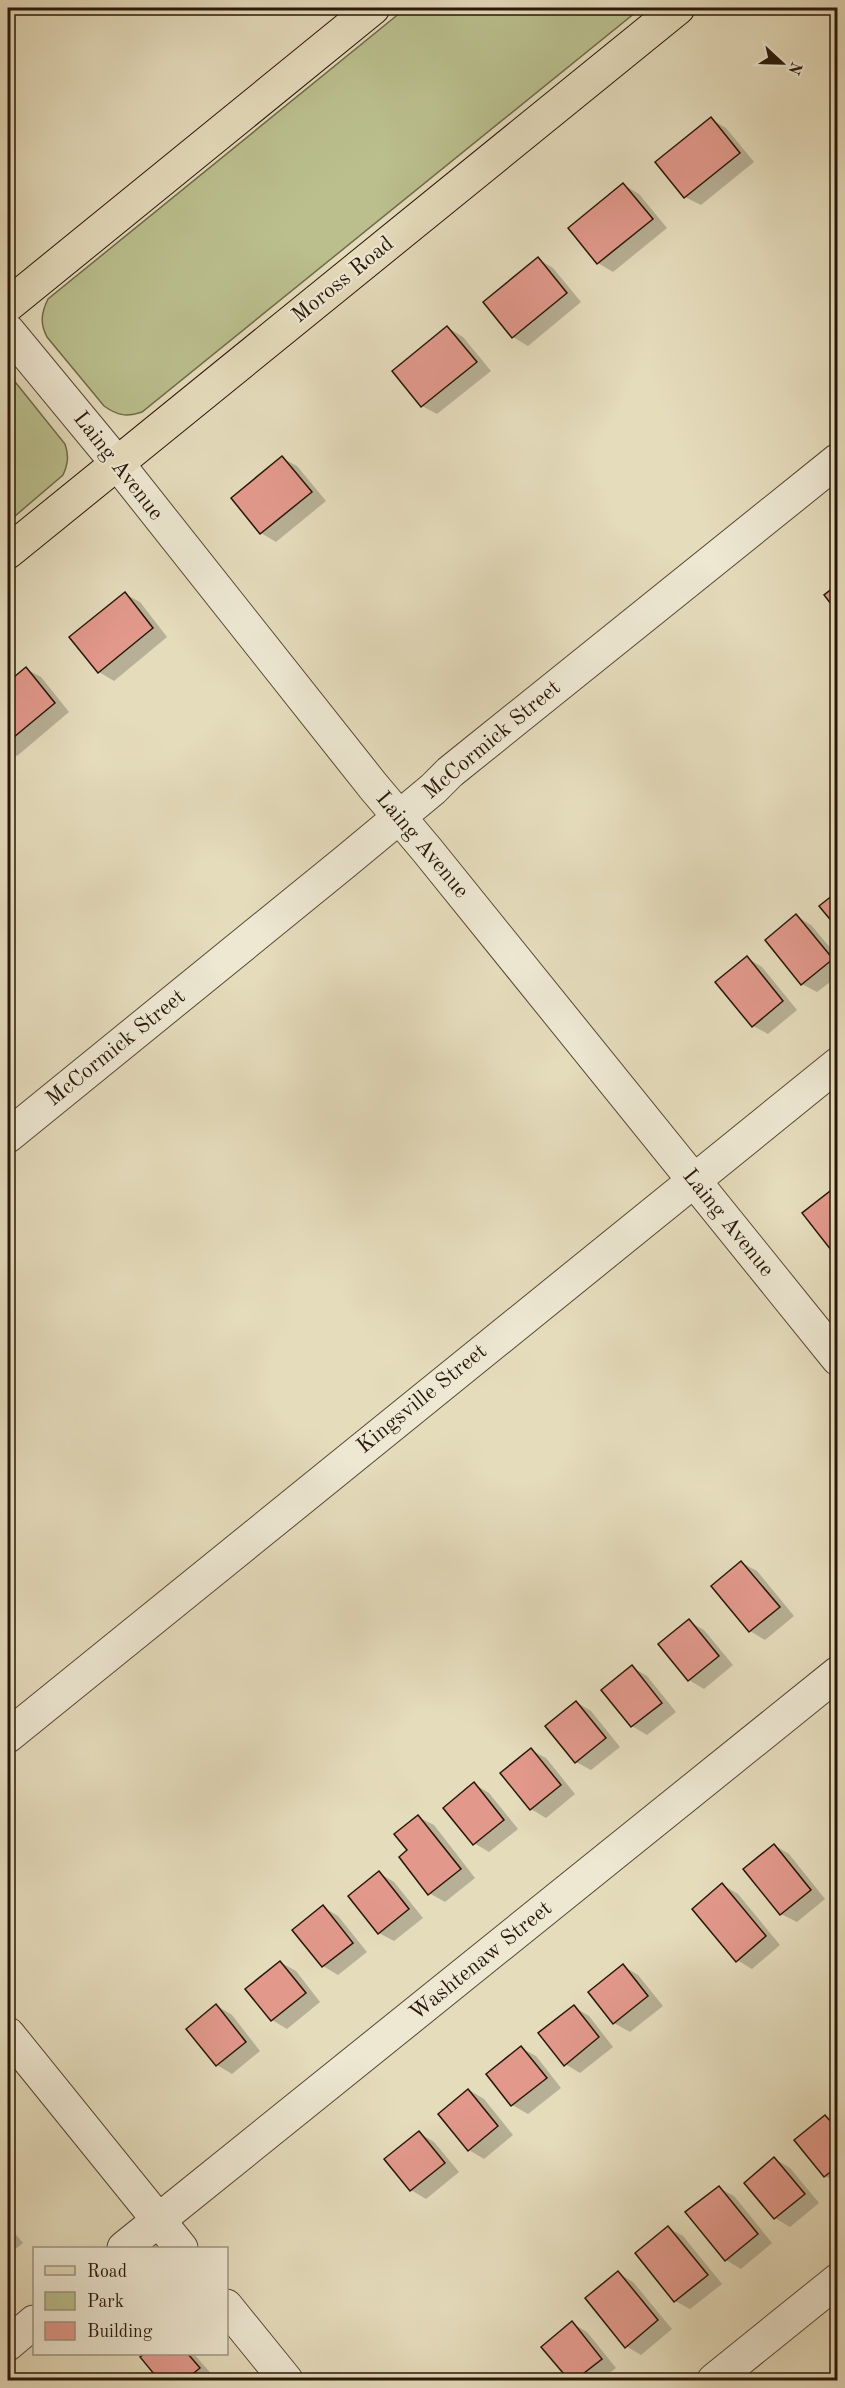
<svg xmlns="http://www.w3.org/2000/svg" width="845" height="2388" viewBox="0 0 845 2388" font-family="'Old Standard TT',serif">
	<rect width="100%" height="100%" fill="#e5dcbc"/>
	<filter id="stains"><feTurbulence type="fractalNoise" baseFrequency=".00333" numOctaves="4"/><feColorMatrix values="0 0 0 0 .2 0 0 0 0 .09 0 0 0 0 .02 0 0 0 .5 -.17"/></filter>
	<radialGradient id="worn" r=".72"><stop offset=".6" stop-color="#630" stop-opacity="0"/><stop offset="1" stop-color="#630" stop-opacity=".3"/></radialGradient>
	<g fill="#babf8d" stroke="#716b4a" stroke-width="1.5">
		<path d="M406,8H641L142,412C127,417 118,416 104,406L47,337C40,324 41,313 48,299Z"/>
		<path d="M8,373L65,444C69,456 68,464 63,475L8,522Z"/>
	</g>
	<g fill="#0003">
		<polygon points="711,119 726,128 754,162 701,205 685,197"/>
		<polygon points="624,185 639,194 667,228 613,272 598,263"/>
		<polygon points="538,259 553,268 581,302 528,346 513,337"/>
		<polygon points="448,328 463,337 491,371 437,414 422,406"/>
		<polygon points="282,458 297,466 326,501 276,542 261,533"/>
		<polygon points="125,594 140,602 167,637 114,681 99,672"/>
		<polygon points="26,669 41,677 69,712 17,756 8,750 8,684"/>
		<polygon points="796,916 811,925 838,957 838,976 817,992 802,984"/>
		<polygon points="747,958 762,967 797,1010 768,1034 753,1026"/>
		<polygon points="742,1563 757,1571 794,1616 765,1640 750,1631 713,1587"/>
		<polygon points="689,1621 704,1630 733,1665 704,1689 689,1680 660,1645"/>
		<polygon points="632,1667 647,1676 676,1712 647,1735 632,1726 603,1691"/>
		<polygon points="576,1702 591,1711 620,1747 591,1770 576,1762"/>
		<polygon points="531,1750 546,1758 575,1794 546,1818 531,1809"/>
		<polygon points="474,1784 489,1793 518,1829 489,1852 474,1843"/>
		<polygon points="418,1817 434,1825 475,1878 445,1902 429,1893 409,1851"/>
		<polygon points="774,1845 789,1854 825,1899 797,1922 781,1914"/>
		<polygon points="379,1873 394,1882 423,1918 394,1941 379,1933"/>
		<polygon points="723,1885 738,1894 780,1945 752,1969 737,1960"/>
		<polygon points="323,1907 338,1916 367,1952 338,1975 323,1966"/>
		<polygon points="280,1962 296,1971 320,2002 287,2029 272,2020"/>
		<polygon points="623,1966 638,1975 663,2006 630,2032 614,2023 590,1992"/>
		<polygon points="217,2006 232,2015 260,2051 232,2074 217,2065"/>
		<polygon points="574,2007 589,2016 613,2047 580,2073 565,2064"/>
		<polygon points="521,2048 536,2056 561,2088 528,2114 512,2105 488,2074"/>
		<polygon points="469,2090 484,2099 513,2135 484,2159 469,2150"/>
		<polygon points="825,2117 838,2124 838,2183 825,2176"/>
		<polygon points="419,2133 434,2142 459,2172 426,2199 411,2190 386,2159"/>
		<polygon points="775,2159 790,2168 819,2203 790,2227 775,2218"/>
		<polygon points="719,2188 734,2196 772,2243 741,2269 726,2260 687,2213"/>
		<polygon points="8,2225 23,2243 8,2255"/>
		<polygon points="668,2228 683,2236 722,2284 690,2309 675,2301"/>
		<polygon points="618,2273 633,2282 672,2329 641,2355 626,2346"/>
		<polygon points="572,2323 587,2332 616,2368 600,2380 571,2380 543,2347"/>
		<polygon points="147,2354 194,2354 214,2377 210,2380 161,2380 142,2357"/>
	</g>
	<g fill="#e2998c" stroke="#281707" stroke-width="1.5">
		<polygon points="711,117 740,153 684,198 655,162"/>
		<polygon points="623,183 653,219 597,264 568,228"/>
		<polygon points="538,257 567,293 512,338 483,302"/>
		<polygon points="447,326 477,362 421,407 392,371"/>
		<polygon points="282,456 312,492 260,534 231,498"/>
		<polygon points="838,584 838,613 824,595"/>
		<polygon points="125,592 153,628 98,673 69,637"/>
		<polygon points="26,667 55,703 8,742 8,682"/>
		<polygon points="838,891 838,929 819,906"/>
		<polygon points="796,914 833,959 801,985 765,940"/>
		<polygon points="747,956 783,1001 752,1027 715,982"/>
		<polygon points="834,1188 838,1192 838,1245 831,1250 802,1213"/>
		<polygon points="741,1561 780,1607 749,1632 711,1586"/>
		<polygon points="689,1619 719,1656 688,1681 658,1644"/>
		<polygon points="632,1665 662,1703 631,1727 601,1690"/>
		<polygon points="576,1701 606,1738 575,1763 545,1726"/>
		<polygon points="531,1748 561,1785 530,1810 500,1773"/>
		<polygon points="474,1782 504,1820 473,1845 443,1808"/>
		<polygon points="418,1815 461,1869 428,1895 399,1857 407,1850 394,1834"/>
		<polygon points="774,1844 811,1890 780,1915 743,1869"/>
		<polygon points="379,1871 409,1909 378,1934 348,1896"/>
		<polygon points="722,1883 766,1936 736,1962 692,1909"/>
		<polygon points="323,1905 353,1943 322,1967 292,1930"/>
		<polygon points="280,1961 306,1993 271,2021 245,1989"/>
		<polygon points="623,1964 648,1996 613,2024 588,1992"/>
		<polygon points="216,2004 246,2042 216,2066 186,2029"/>
		<polygon points="574,2005 599,2037 564,2066 538,2033"/>
		<polygon points="521,2046 547,2078 511,2106 486,2074"/>
		<polygon points="468,2089 498,2126 468,2151 438,2114"/>
		<polygon points="825,2115 838,2130 838,2166 824,2177 794,2140"/>
		<polygon points="419,2131 445,2163 410,2191 384,2159"/>
		<polygon points="774,2157 805,2194 774,2219 744,2183"/>
		<polygon points="719,2186 758,2234 725,2261 685,2212"/>
		<polygon points="668,2226 708,2275 674,2302 635,2253"/>
		<polygon points="618,2271 658,2320 625,2348 585,2298"/>
		<polygon points="572,2321 602,2359 575,2380 569,2380 541,2347"/>
		<polygon points="144,2354 188,2354 200,2368 185,2380 159,2380 140,2357"/>
	</g>
	<g fill="none" stroke-linecap="round" stroke-linejoin="round">
		<defs>
			<g id="minor">
				<polyline points="8,331 117,463 373,786 427,850 838,1359"/>
				<polyline points="8,1136 345,862 433,789 450,772 838,460"/>
				<polyline points="8,1736 838,1064"/>
				<polyline points="8,2034 181,2248"/>
				<polyline points="124,2248 838,1673"/>
				<polyline points="226,2306 286,2380"/>
				<polyline points="8,2344 34,2322"/>
				<polyline points="714,2380 838,2280"/>
			</g>
			<g id="major">
				<polyline points="8,305 373,8"/>
				<polyline points="8,552 678,8"/>
			</g>
		</defs>
		<use href="#minor" stroke="#574834" stroke-width="35"/>
		<use href="#major" stroke="#281707" stroke-width="35"/>
		<use href="#minor" stroke="#eee8d3" stroke-width="33"/>
		<use href="#major" stroke="#e5dcbc" stroke-width="33"/>
	</g>
	<g text-anchor="middle" dominant-baseline="central" stroke-width="4.5" stroke-linejoin="round" paint-order="stroke">
		<g font-size="22" fill="#281707" stroke="#eee8d3">
			<text transform="translate(343 280) rotate(-39)">Moross Road</text>
			<text transform="translate(118 466) rotate(52)">Laing Avenue</text>
			<text transform="translate(492 740) rotate(-40)">McCormick Street</text>
			<text transform="translate(422 845) rotate(50)">Laing Avenue</text>
			<text transform="translate(116 1048) rotate(-39)">McCormick Street</text>
			<text transform="translate(728 1223) rotate(51)">Laing Avenue</text>
			<text transform="translate(422 1399) rotate(-39)">Kingsville Street</text>
			<text transform="translate(481 1961) rotate(-39)">Washtenaw Street</text>
		</g>
	</g>
	<rect width="845" height="2388" fill="none" stroke="#e5dcbc" stroke-width="30"/>
	<rect x="9" y="9" width="827" height="2370" fill="none" stroke="#281707" stroke-width="3"/>
	<rect x="15" y="15" width="815" height="2358" fill="none" stroke="#281707" stroke-width="1.5"/>
	<rect x="33" y="2247" width="195" height="108" fill="#eee8d3" stroke="#9f9481" stroke-width="1.5"/>
	<rect x="45" y="2266" width="30" height="9" fill="#e5dcbc" stroke="#9f9481" stroke-width="1.5"/>
	<text x="87" y="2277" font-size="18" fill="#281707">Road</text>
	<rect x="45" y="2292" width="30" height="18" fill="#babf8d" stroke="#9f9481" stroke-width="1.5"/>
	<text x="87" y="2307" font-size="18" fill="#281707">Park</text>
	<rect x="45" y="2322" width="30" height="18" fill="#e2998c" stroke="#9f9481" stroke-width="1.5"/>
	<text x="87" y="2337" font-size="18" fill="#281707">Building</text>
	<g transform="translate(782 63) rotate(112)" stroke="#eee8d3" stroke-width="4.5" paint-order="stroke">
	<path d="M0-4.5L10 22L0 15L-10 22Z" fill="#281707"/>
	<text y="-9" font-size="16" font-weight="bold" text-anchor="middle" fill="#281707">N</text>
	</g>
	<rect width="100%" height="100%" filter="url(#stains)"/>
	<rect width="100%" height="100%" fill="url(#worn)"/>
</svg>
